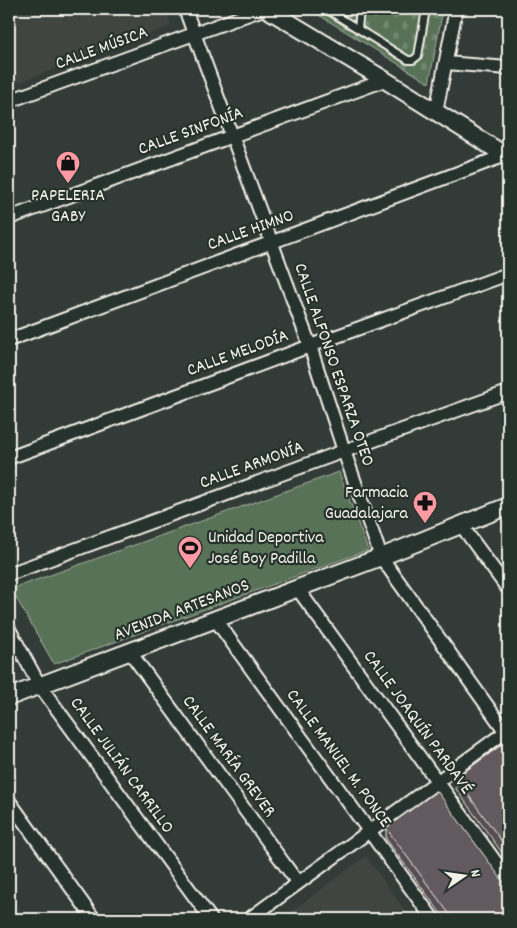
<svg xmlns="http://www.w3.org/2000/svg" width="517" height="928" viewBox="0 0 517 928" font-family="Dekko,sans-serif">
	<defs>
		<pattern id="cemetery-stones" width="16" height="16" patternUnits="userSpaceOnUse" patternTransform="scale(1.25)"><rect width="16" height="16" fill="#587258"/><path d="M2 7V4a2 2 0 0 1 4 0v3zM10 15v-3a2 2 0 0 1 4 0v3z" fill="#718770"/></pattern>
	</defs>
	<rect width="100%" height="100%" fill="#323b37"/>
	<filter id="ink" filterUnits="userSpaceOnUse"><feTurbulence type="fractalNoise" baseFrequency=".02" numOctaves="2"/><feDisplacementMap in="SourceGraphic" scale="10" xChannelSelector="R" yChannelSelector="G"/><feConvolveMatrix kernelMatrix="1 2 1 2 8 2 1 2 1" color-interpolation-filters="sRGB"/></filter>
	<g filter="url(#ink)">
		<g fill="#414443">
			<polygon points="9,9 165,9 171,26 9,86"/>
			<polygon points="366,856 411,919 281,919"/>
		</g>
		<polygon fill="url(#cemetery-stones)" stroke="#a6b2a0" points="309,9 443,9 429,83"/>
		<polygon fill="#587258" stroke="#a6b2a0" points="339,472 368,550 54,664 11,589"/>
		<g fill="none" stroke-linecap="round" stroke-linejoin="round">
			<defs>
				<g id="service">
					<polyline points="326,9 408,60 413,60 418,56 426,9"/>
					<polyline points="358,29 360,9"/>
				</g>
				<g id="minor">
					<polyline points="185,9 310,346 344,451 381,557 508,735"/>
					<polyline points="446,63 508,68"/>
					<polyline points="9,101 263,9"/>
					<polyline points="436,112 456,9"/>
					<polyline points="9,218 385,80"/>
					<polyline points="9,340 506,155"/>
					<polyline points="9,458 310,346 508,274"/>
					<polyline points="461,525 508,589"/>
					<polyline points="9,574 344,451 508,392"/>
					<polyline points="297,588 508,879"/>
					<polyline points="215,619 433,919"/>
					<polyline points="9,629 40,686 211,919"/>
					<polyline points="130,652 298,883"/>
					<polyline points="9,801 94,919"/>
					<polyline points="249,919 508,730"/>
				</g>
				<g id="tertiary">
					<polyline points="267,9 385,80 508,157"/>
					<polyline points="9,697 381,557 508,506"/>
				</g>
			</defs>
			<use href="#service" stroke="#f4f1e8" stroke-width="10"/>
			<use href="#minor" stroke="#f4f1e8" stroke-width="16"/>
			<use href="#tertiary" stroke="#f4f1e8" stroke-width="20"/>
			<use href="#service" stroke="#26332d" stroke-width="6"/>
			<use href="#minor" stroke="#26332d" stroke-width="12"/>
			<use href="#tertiary" stroke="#26332d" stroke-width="16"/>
		</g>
		<g fill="#564d52" stroke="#f4f1e8">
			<polygon points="508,743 508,861 456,789 456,778"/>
			<polygon points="386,828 508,919 445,919 386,839"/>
		</g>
		<g fill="#645a5f" stroke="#f4f1e8">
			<polygon points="507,741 508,743 508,850 456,778"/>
			<polygon points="437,791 508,888 508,919 453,919 386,828"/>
		</g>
	</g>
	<defs>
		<symbol id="shop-pin" viewBox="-11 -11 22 30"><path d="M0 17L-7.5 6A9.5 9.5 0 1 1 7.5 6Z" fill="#ff9aa2" stroke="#26332d"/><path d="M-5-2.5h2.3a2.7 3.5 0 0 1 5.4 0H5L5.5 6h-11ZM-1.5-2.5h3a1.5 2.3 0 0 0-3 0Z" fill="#111"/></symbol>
		<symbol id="pharmacy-pin" viewBox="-11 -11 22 30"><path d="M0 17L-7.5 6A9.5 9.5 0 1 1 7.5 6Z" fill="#ff9aa2" stroke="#26332d"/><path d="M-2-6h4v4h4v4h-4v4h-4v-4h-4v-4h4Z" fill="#111"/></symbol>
		<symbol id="stadium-pin" viewBox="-11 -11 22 30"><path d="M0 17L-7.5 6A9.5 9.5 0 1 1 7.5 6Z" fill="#ff9aa2" stroke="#26332d"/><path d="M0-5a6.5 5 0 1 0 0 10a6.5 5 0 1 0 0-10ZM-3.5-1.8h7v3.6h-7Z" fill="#111"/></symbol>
	</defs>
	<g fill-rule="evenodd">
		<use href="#shop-pin" x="54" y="149" width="28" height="38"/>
		<use href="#pharmacy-pin" x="411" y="489" width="28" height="38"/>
		<use href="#stadium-pin" x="176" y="534" width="28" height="38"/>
	</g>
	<g text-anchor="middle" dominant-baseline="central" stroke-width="4.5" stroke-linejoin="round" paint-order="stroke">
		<g font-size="18" fill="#f4f1e8" stroke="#26332d">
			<text transform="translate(102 49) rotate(-20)">CALLE MÚSICA</text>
			<text transform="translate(191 132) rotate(-20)">CALLE SINFONÍA</text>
			<text transform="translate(251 231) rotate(-20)">CALLE HIMNO</text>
			<text transform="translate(238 354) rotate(-20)">CALLE MELODÍA</text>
			<text transform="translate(333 365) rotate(71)">CALLE ALFONSO ESPARZA OTEO</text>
			<text transform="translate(252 466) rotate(-20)">CALLE ARMONÍA</text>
			<text transform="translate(182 611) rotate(-21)">AVENIDA ARTESANOS</text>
			<text transform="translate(417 723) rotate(54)">CALLE JOAQUÍN PARDAVÉ</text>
			<text transform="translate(228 757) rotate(54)">CALLE MARÍA GREVER</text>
			<text transform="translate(338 759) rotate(54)">CALLE MANUEL M. PONCE</text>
			<text transform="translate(121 766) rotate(54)">CALLE JULIÁN CARRILLO</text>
		</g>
		<g font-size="18" fill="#f4f1e8" stroke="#26332d">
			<text x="68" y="196">PAPELERIA<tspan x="68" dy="21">GABY</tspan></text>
			<text x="408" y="493" text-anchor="end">Farmacia<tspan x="408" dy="21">Guadalajara</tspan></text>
			<text x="208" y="538" text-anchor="start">Unidad Deportiva<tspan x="208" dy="21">José Boy Padilla</tspan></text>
		</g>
	</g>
	<rect width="517" height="928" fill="none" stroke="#26332d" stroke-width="30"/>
	<rect x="15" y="15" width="487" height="898" fill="none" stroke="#f4f1e8" stroke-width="2" filter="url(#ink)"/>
	<g transform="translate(464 876) rotate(77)" stroke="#26332d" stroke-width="4" paint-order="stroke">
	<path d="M0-4L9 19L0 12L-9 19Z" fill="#f4f1e8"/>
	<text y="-8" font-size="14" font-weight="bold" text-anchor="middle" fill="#f4f1e8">N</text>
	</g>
</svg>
